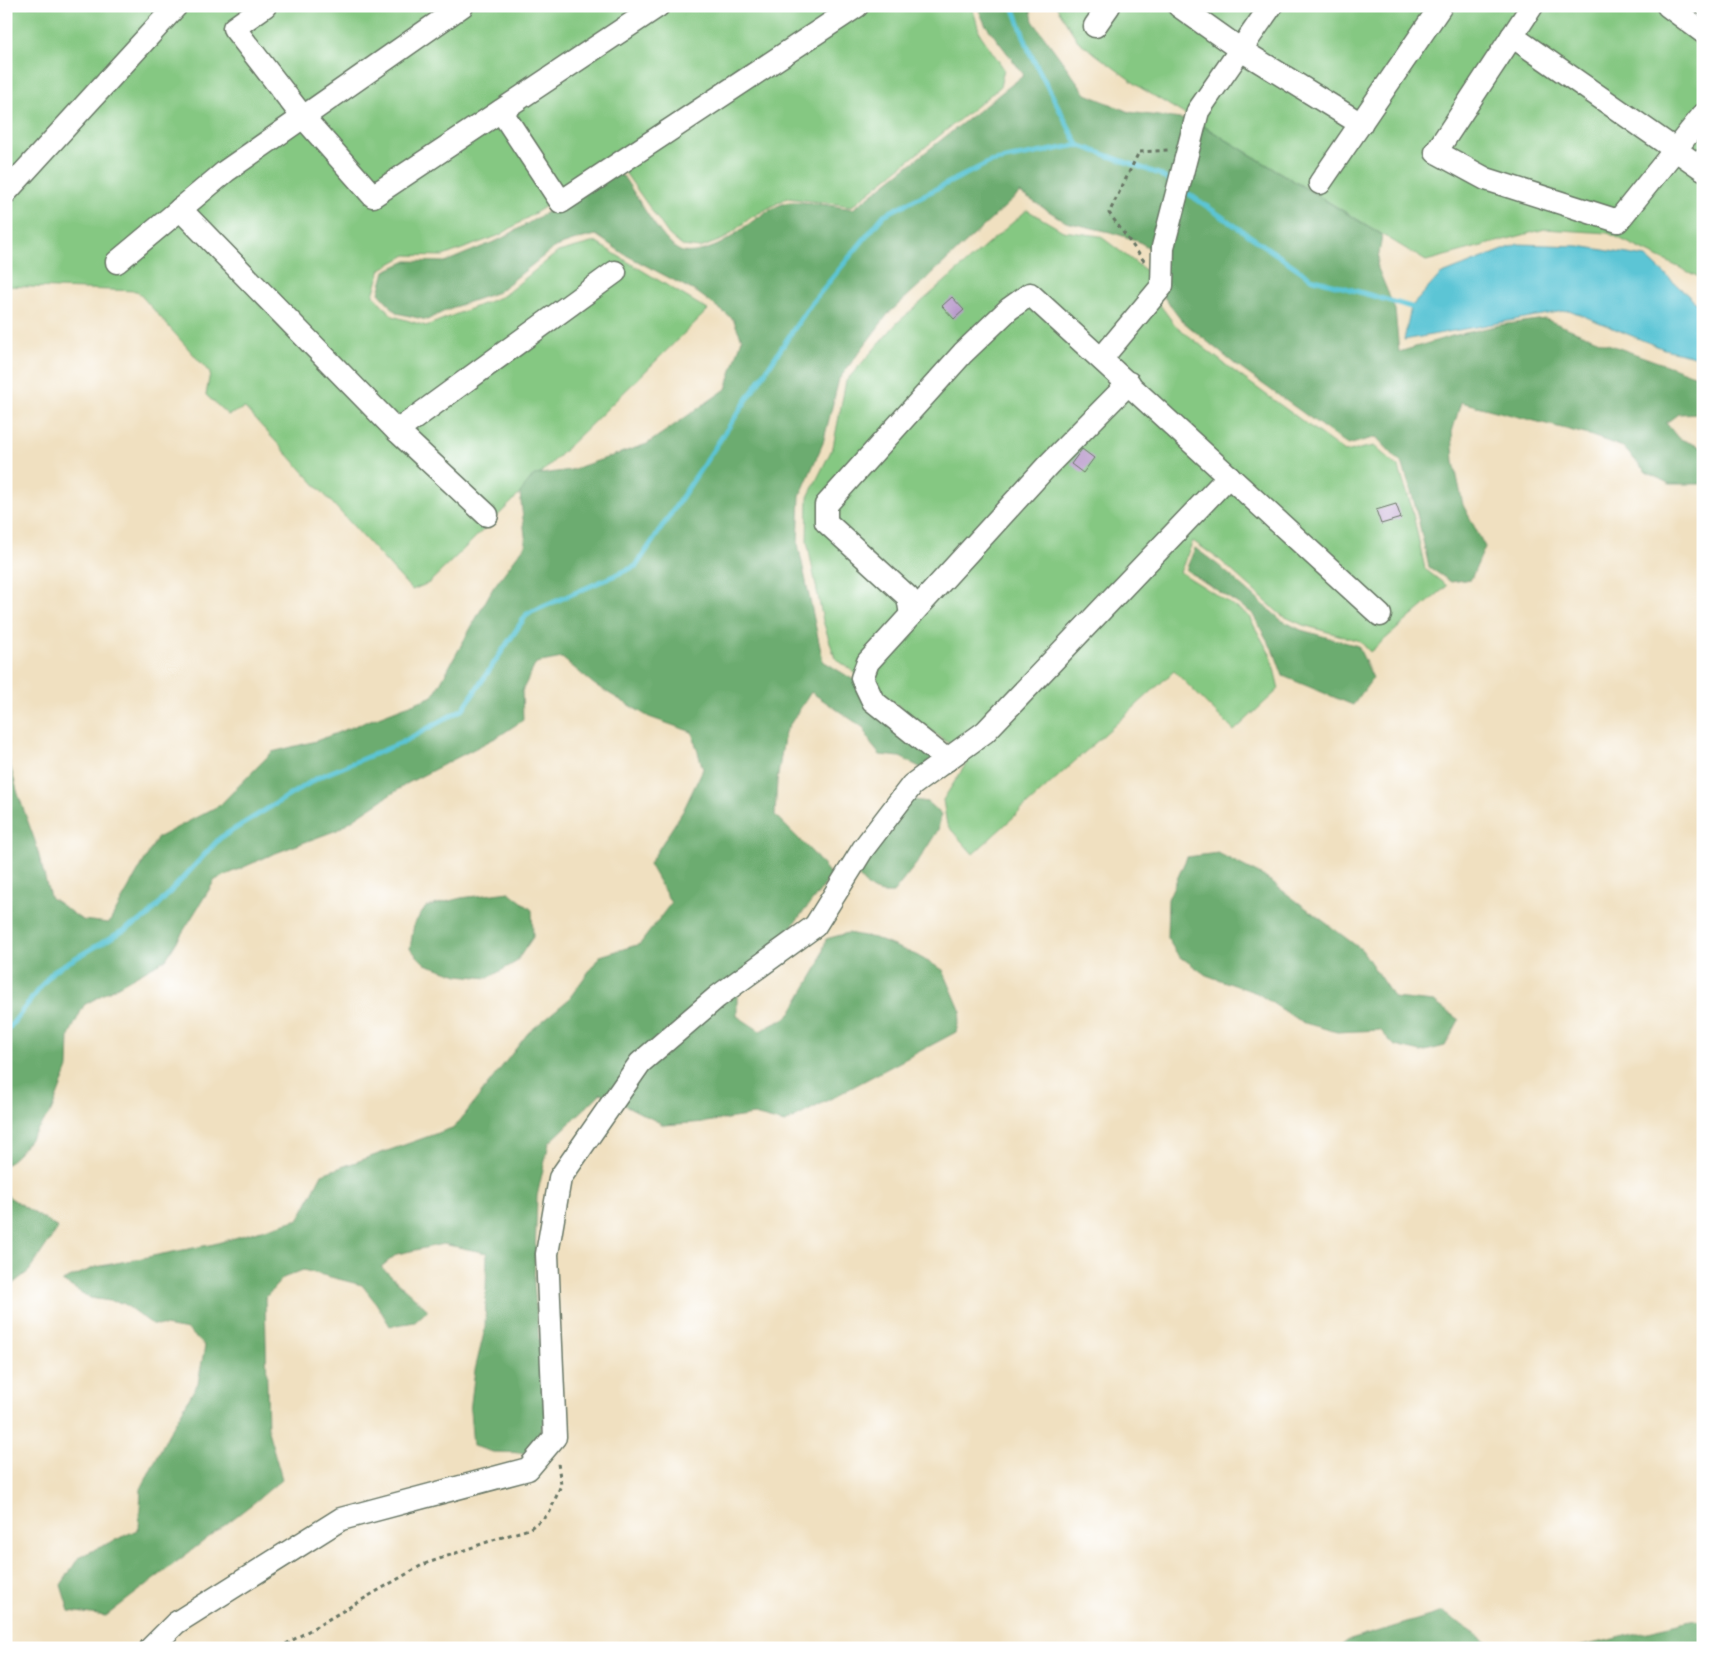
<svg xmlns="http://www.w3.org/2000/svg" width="1709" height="1654" viewBox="0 0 1709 1654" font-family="Vollkorn,serif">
	<rect width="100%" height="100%" fill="#fff"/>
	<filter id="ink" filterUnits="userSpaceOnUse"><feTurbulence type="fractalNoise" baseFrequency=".02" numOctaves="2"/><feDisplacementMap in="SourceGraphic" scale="10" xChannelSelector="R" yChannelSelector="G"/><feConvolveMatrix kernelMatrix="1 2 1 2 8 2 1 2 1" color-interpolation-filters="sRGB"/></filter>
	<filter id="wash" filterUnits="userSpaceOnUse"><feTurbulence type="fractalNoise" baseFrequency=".0096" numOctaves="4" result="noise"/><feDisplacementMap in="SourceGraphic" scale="20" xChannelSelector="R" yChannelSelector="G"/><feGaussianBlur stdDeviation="1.12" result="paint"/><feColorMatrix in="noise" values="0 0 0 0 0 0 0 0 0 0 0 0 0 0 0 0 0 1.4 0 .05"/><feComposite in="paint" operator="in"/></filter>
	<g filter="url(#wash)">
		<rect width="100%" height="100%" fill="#f0e0c0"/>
		<g fill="#85c882" stroke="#52825b">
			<polygon points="6,6 972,6 980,34 1004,69 1000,87 852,206 787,198 750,218 724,239 700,248 682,246 669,235 624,171 551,203 500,235 443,256 406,255 381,269 373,295 393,316 426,326 503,296 558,252 595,242 708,310 429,583 412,590 245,408 228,415 206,395 210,373 137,291 6,286"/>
			<polygon points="1056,6 1703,6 1703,279 1608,233 1545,229 1426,261 1141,88 1078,41"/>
			<polygon points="1027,210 1063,231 1100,236 1152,275 1151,293 1175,325 1231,369 1345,452 1374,446 1399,468 1411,505 1425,569 1447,586 1370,652 1360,641 1303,625 1281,615 1220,560 1193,541 1180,572 1248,615 1271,656 1279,689 1234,731 1174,671 973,854 947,825 943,800 969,759 835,658 823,621 807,541 808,497 833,447 846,381 897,323"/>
		</g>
		<g fill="#6cac70" stroke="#467452">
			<path d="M977,6H1030L1033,21L1086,94L1129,112L1195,121L1382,235L1377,266L1395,310L1399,352L1452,336L1500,325L1545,319L1602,342L1694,375L1703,374V413L1678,414L1666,423L1678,438L1703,448V484H1670L1646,472L1623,447L1589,435L1461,402L1452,432L1454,462L1463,505L1485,547L1471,579L1451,582L1429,567L1415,505L1403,465L1376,437L1348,445L1236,365L1181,320L1157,288L1166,258L1136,240L1110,232L1066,222L1020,193L888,314L839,379L823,443L800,496L798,544L823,661L888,701L954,752L952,773L933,774L900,757L880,755L871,744L864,728L811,692L785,732L777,781L775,815L812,852L832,876L737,995V1016L760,1031L789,1016L819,965L826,939L848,933L874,938L916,955L943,970L961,1012L956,1032L785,1123L754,1115L706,1122L664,1125L601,1093L549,1143L537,1196L534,1284L546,1419L529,1453L493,1452L473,1446L470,1411L475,1370L485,1329L487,1253L443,1244L397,1254L381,1267L428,1310L415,1322L390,1326L376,1303L362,1285L303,1270L283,1278L265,1298L268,1431L282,1479L256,1501L106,1616L69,1611L61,1585L79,1557L139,1529L141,1489L168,1435L198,1383L205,1346L188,1330L152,1324L123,1303L90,1298L62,1281L96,1267L214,1244L299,1219L322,1174L455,1127L528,1033L568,1000L600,956L640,944L671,903L649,864L683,811L703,769L692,732L649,717L595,685L562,658L536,663L522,691L523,720L499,736L408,783L337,830L273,854L215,880L166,959L84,1005L69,1035L68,1068L51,1112L19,1153L6,1165V750L18,794L35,841L50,897L82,920L109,923L157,838L220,805L272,752L316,741L433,696L493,588L526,544L520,493L534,475L571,470L647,444L726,389L742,339L733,319L698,293L624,254L596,235L579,239L555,247L498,292L451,308L427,320L397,313L379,293L385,271L407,261L445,262L501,239L554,208L603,172L623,176C635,193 662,243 680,251C692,256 717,247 727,240C744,228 765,210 785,203C795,199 840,207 853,209L1024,75L985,24Z"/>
			<polygon points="1195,548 1218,565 1281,620 1301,630 1358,646 1373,678 1353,705 1283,676 1275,654 1252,613 1186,570"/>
			<path d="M908,799L927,802L941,814L938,830L917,863L893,893C873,894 870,889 858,876Z"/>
			<polygon points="1218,853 1263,876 1362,950 1394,998 1434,1002 1459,1020 1445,1046 1421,1052 1395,1046 1380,1030 1337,1032 1301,1022 1257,993 1206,975 1178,955 1167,938 1168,899 1187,857"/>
			<polygon points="509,892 532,910 533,937 516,962 488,978 458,975 425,964 410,949 414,924 426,907 461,898"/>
			<polygon points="6,1195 58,1228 29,1271 6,1289"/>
			<polygon points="1443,1612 1496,1648 1339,1648 1347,1641"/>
			<polygon points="1695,1620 1703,1622 1703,1648 1574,1648"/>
		</g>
		<polygon fill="#5bc5d5" stroke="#3d8184" points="1518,244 1579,246 1646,257 1703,309 1703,358 1664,349 1569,310 1404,340 1411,307 1440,275"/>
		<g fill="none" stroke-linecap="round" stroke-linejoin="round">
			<g stroke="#5bc5d5" stroke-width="5">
				<polyline points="1013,6 1030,53 1078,145"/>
				<polyline points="1183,190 1311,278 1411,307"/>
				<polyline points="6,1032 53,971 147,917 220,838 319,777 401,743 463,709 527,614 636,566 810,305 884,215 990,162 1078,145 1159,174 1174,184"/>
			</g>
		</g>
		<g id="blocks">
			<g fill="#ba9ccc">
				<polygon points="952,297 964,310 954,319 942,306"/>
				<polygon points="1082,449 1094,458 1083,473 1071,464"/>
				<polygon points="1396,504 1401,518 1381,524 1376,510"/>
			</g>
		</g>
	</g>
	<g filter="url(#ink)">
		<use href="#blocks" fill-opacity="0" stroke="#687665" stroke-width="1"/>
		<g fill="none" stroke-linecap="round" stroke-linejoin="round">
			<defs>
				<g id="minor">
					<polyline points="265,6 234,28 303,117 373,196 658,6"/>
					<polyline points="1179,6 1241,50 1361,124"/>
					<polyline points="1532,6 1436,152 1486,179 1618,221 1703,115"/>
					<polyline points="1668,6 1703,32"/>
					<polyline points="1095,26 1109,6"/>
					<polyline points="1512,36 1703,169"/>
					<polyline points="501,111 561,202 857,6"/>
					<polyline points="1320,183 1441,6"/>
					<polyline points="6,192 176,6"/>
					<polyline points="180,209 397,431 487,515"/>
					<polyline points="117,262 226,171 462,6"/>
					<polyline points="1102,358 1162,286 1163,247 1198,111 1271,6"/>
					<polyline points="397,431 615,272"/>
					<polyline points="911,615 908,597 826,522 826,505 963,353 1009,309 1030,294 1380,615"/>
					<polyline points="947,760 873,701 862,678 868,662 1048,465 1129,383"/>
					<polyline points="151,1648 176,1623 341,1519 528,1469 555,1437 547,1254 560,1178 640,1063 717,997 815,926 863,849 912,785 985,732 1229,476"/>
				</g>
			</defs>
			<use href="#minor" stroke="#687665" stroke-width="25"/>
			<g stroke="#687665" stroke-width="3" stroke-dasharray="4 4" stroke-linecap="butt">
				<polyline points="1144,261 1109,213 1139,152 1169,150 1170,149"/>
				<polyline points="279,1648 422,1565 493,1540 529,1529 549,1514 561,1485 558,1463"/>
			</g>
			<use href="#minor" stroke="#fff" stroke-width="22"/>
		</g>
	</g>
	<rect width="1709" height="1654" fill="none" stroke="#fff" stroke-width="25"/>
</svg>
